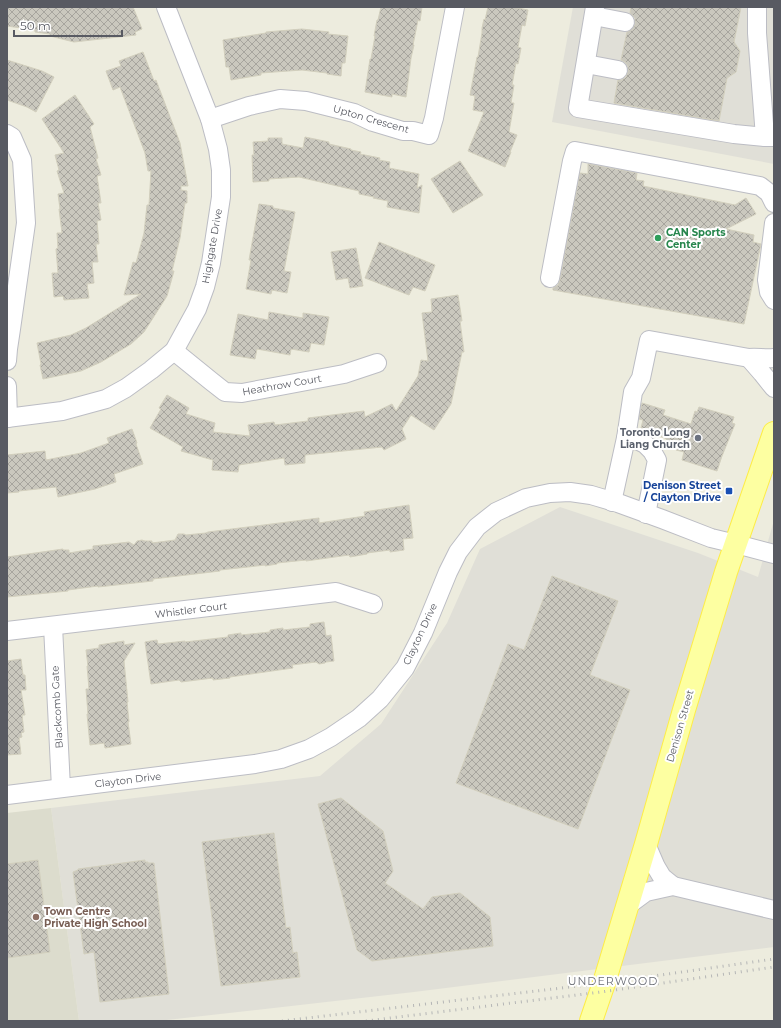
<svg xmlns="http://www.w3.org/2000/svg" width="781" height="1028" viewBox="0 0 781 1028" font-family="Montserrat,sans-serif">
	<defs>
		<pattern id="building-cross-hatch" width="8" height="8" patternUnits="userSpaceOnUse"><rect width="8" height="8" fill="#cac8be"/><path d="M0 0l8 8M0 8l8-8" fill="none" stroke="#a7a59e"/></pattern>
	</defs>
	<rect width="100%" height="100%" fill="#edecde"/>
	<g fill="#e0dfd7">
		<polygon points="573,7 774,7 774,164 552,122"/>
		<polygon points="560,507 698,553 758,577 774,520 774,947 414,992 158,1021 79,1021 51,808 320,776 381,724 447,623 480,549"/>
	</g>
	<polygon fill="#dcdccd" points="51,808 79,1021 7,1021 7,813"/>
	<g fill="url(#building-cross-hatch)" stroke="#d2cfbd">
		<polygon points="7,7 133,7 142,29 135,32 136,35 74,42 50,36 50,34 35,32 35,30 7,26"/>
		<polygon points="381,7 422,7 420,21 418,20 413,45 414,45 411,58 406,97 392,94 392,97 365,92 370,59 371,59 375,36 374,36 377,20 378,20"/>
		<polygon points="488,7 513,7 528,10 525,26 522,25 518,47 521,48 518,64 516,63 512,85 514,85 511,103 514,103 509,132 517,135 510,152 511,152 505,167 468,151 484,112 473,110 475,96 470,95 477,57 478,57 482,33 482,28 484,19 485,20"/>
		<polygon points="631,7 741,7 734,42 740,51 736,72 727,78 719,121 614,103 618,80 622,80 626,77 628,72 628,66 625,62 621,60 627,32 633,29 635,24 635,18 630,13"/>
		<polygon points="302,29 329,32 328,34 348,36 345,63 342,63 341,76 327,74 327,73 302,70 261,73 261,75 231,80 229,67 226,67 223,40 266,33 266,32"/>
		<polygon points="143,52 154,81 156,80 180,143 188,186 181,186 181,190 187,191 187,203 185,203 180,238 172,271 174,271 167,296 144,332 131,344 101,362 81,371 43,379 40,365 41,364 37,343 71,335 86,328 141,294 124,295 133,262 136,263 144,233 147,205 149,205 151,171 148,171 145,153 120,87 113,90 106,71 121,66 119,61"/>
		<polygon points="7,60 42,71 54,77 36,112 27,107 7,100"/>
		<polygon points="75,95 94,124 90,127 98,158 96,159 101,175 97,176 101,203 98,203 101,220 97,221 99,244 96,244 98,262 92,262 94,283 87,284 89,298 64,300 63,296 54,297 52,273 58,273 56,249 58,248 57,233 62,233 59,209 60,209 58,194 64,193 57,171 59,170 55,155 64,153 42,119"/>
		<polygon points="305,137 329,142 329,144 351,149 351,150 361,152 360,154 380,158 379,160 390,162 389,168 419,174 417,188 422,185 419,213 387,207 388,201 373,198 374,197 359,194 359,191 299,177 269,179 269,181 253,182 252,155 254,155 253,142 268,141 268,138 282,138 282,144 303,148"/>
		<polygon points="460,161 483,195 453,213 431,179"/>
		<polygon points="588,164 637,173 636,180 644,181 643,186 735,205 746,198 756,214 726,229 754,235 753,242 761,244 744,324 553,290 553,288 558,285 560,280 580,173 588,174"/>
		<polygon points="259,204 273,206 273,208 295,212 284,271 291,272 287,293 272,290 271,294 246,289 251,260 249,260"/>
		<polygon points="379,242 435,265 425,291 413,287 409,295 365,278"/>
		<polygon points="356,248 363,286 350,288 348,278 336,280 331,252"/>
		<polygon points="458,295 462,321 460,321 464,352 462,352 451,404 434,430 411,415 402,429 406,439 384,450 382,447 305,455 305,463 285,465 284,458 239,465 238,472 212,470 213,460 181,451 183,447 150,428 161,409 159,408 167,395 189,408 186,414 215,423 213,432 250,436 248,425 274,422 275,425 308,421 308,418 364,411 365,417 392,404 396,411 418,376 421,360 428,361 422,313 432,312 431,299"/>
		<polygon points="269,312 303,318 303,313 329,317 324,345 311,343 309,352 291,349 290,355 257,349 255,359 230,355 238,314 268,320"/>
		<polygon points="642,403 665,410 663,415 691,424 695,411 697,412 699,407 734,417 732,423 735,424 722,456 717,471 682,460 684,452 676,450 665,438 649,433 650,431 641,428 643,420 639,419"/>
		<polygon points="132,429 137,443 136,444 143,464 114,474 116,482 95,489 58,497 56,487 19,491 19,492 7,493 7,455 45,451 46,460 81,453 109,443 107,438"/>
		<polygon points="409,505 413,538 403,539 404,550 390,552 390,550 367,553 367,554 350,557 349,555 306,561 306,560 277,563 277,564 265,566 265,565 248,567 220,570 220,571 153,579 153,581 98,587 98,586 68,590 68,591 7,597 7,557 63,549 63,550 69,550 69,553 93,549 93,546 112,544 129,542 134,545 137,541 142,540 145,541 152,541 152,543 175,540 178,534 184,534 186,535 206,533 208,532 319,518 319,523 365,516 364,512"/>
		<polygon points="552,576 618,601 590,675 630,690 578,829 456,783 508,644 524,650"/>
		<polygon points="324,622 326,636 331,635 334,661 326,662 325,663 319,664 316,662 292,665 293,668 230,677 230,678 213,680 213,678 181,682 179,680 151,684 145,642 157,640 158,644 185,641 185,642 228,637 228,635 241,633 241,635 270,632 270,630 283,628 283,630 310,627 310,624"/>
		<polygon points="124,641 124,645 135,643 124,661 128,702 127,702 129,722 128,722 131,744 105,748 104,743 90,745 87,714 88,714 86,689 89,689 87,666 88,666 86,650 99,648 99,645"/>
		<polygon points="21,659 23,675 25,675 26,690 21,690 25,715 22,715 24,732 21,733 22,737 19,738 21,754 7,755 7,661"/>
		<polygon points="341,798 383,831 393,871 385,883 423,909 432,897 460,893 490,917 493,946 372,961 357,950 318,804"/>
		<polygon points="274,833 286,928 290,927 293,953 297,952 300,977 221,986 202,842"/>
		<polygon points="38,860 50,952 7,958 7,864"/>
		<polygon points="145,860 145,862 148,862 148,863 154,863 169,994 100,1002 94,952 84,954 73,872 78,870 78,869"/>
	</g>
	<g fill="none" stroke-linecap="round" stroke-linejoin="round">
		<defs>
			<g id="minor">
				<polyline points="595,7 578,108 734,134 765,137"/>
				<polyline points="757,7 757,33 765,137 774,137"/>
				<polyline points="594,16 625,22"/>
				<polyline points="586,64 618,70"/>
				<polyline points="210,119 249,106 280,99 306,101 354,113 373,122 403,131 413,131 429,135 434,118 455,7"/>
				<polyline points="7,134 12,137 22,160 26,223 11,329 8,349 7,361"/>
				<polyline points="774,223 767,280 769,292 774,300"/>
				<polyline points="550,278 572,161 575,151 760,186 769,193 774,203"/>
				<polyline points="174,351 211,381 225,392 242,393 344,374 377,363"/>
				<polyline points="749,358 762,373 774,388"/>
				<polyline points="7,386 8,418"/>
				<polyline points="7,418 62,411 106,399 126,388 151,370 174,351 197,309 205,287 211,263 221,197 221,170 218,149 210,119 166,7"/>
				<polyline points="626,438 639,441 645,444 652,451 657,460 646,514"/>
				<path d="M612,502L626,438L633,392L641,378L649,340L749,358C757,357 765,359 774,358"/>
				<polyline points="53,626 61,788"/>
				<polyline points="7,631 336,592 373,604"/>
				<polyline points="7,795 255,764 281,759 309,749 331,737 359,718 380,699 405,668 423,633 448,572 458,552 477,527 496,512 526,498 550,493 570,492 591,495 618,503 662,519 711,538 736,544 774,554"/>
				<polyline points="646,844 656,867 662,877 673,886"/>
				<polyline points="627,906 646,892 673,886 774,910"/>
			</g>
			<polyline id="major" points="591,1021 604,983 646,844 684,710 726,572 774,433"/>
		</defs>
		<use href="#minor" stroke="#bcbdc4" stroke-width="20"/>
		<use href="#major" stroke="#feed46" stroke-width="24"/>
		<use href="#minor" stroke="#fff" stroke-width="18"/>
		<use href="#major" stroke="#fdffa1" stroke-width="22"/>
		<g stroke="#b5b6b6" stroke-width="3" stroke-dasharray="1 5" stroke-linecap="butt">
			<polyline points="282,1021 604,983 774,959"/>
			<polyline points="366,1021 601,992 774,967"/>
		</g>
	</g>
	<circle fill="#2e9e5b" stroke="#fff" stroke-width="1.5" cx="658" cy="238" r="4"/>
	<circle fill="#6b7280" stroke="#fff" stroke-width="1.5" cx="698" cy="438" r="4"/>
	<rect fill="#1a4fb4" stroke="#fff" stroke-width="1.5" x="725" y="487" width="8" height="8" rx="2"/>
	<circle fill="#8d6e63" stroke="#fff" stroke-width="1.5" cx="36" cy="917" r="4"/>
	<g text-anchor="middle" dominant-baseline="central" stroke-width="4" stroke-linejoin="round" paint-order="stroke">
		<g font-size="10" fill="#585a62" stroke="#fff">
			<text transform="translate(371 119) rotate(16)">Upton Crescent</text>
			<text transform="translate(212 246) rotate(-80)">Highgate Drive</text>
			<text transform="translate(282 385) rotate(-10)">Heathrow Court</text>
			<text transform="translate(191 610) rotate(-7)">Whistler Court</text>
			<text transform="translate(420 634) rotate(-65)">Clayton Drive</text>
			<text transform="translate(57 707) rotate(-93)">Blackcomb Gate</text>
			<text transform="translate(680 726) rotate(-74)">Denison Street</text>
			<text transform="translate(128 780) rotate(-7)">Clayton Drive</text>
		</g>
		<g font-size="10" font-weight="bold" fill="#27864d" stroke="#fff" text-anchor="start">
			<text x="666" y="232">CAN Sports<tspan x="666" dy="12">Center</tspan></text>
		</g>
		<g font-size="10" font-weight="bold" fill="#5b616d" stroke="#fff" text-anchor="end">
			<text x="690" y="432">Toronto Long<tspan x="690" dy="12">Liang Church</tspan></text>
		</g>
		<g font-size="10" font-weight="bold" fill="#164399" stroke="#fff" text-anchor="end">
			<text x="721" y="485">Denison Street<tspan x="721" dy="12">/ Clayton Drive</tspan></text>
		</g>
		<g font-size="10" font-weight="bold" fill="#785e54" stroke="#fff" text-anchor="start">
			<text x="44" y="911">Town Centre<tspan x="44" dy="12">Private High School</tspan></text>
		</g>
		<g font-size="11" letter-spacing="1" fill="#696c74" stroke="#fff">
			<text x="613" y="981">UNDERWOOD</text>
		</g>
	</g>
	<rect width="781" height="1028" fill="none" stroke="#585a62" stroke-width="16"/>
	<path d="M14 30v6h108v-6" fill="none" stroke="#585a62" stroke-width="2"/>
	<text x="20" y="30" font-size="12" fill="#585a62" stroke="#ffffff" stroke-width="3" paint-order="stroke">50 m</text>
</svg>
